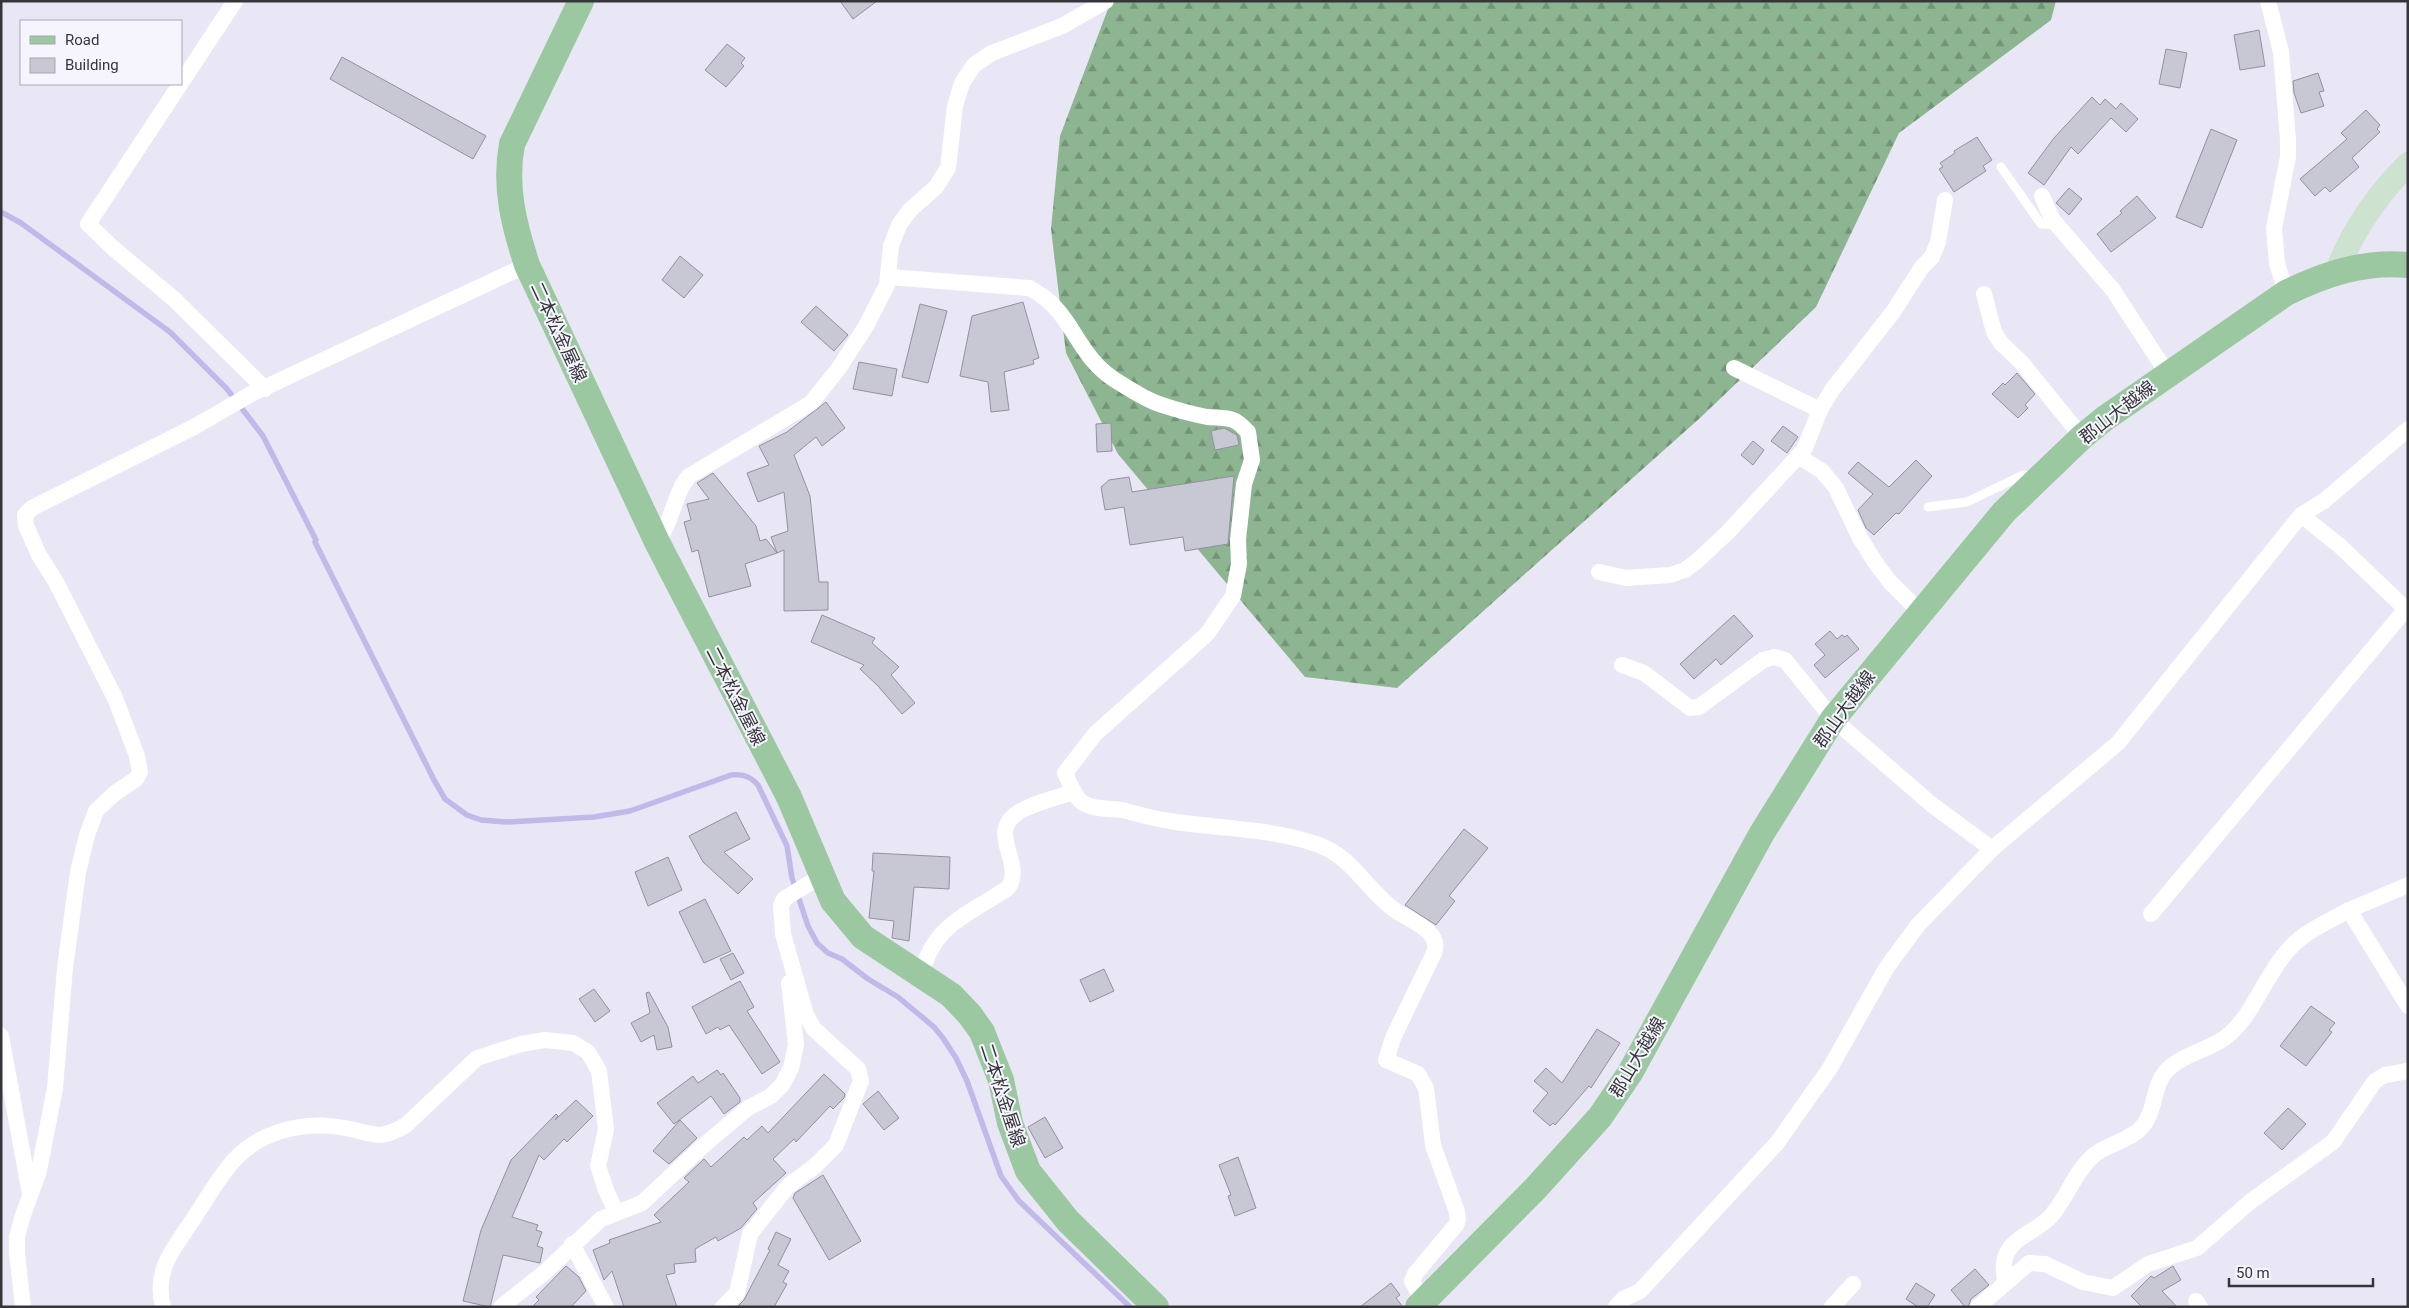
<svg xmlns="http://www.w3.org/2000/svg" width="2409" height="1308" viewBox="0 0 2409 1308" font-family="Roboto,'Noto Sans JP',sans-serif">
	<defs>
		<pattern id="forest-firs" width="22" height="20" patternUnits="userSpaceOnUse" patternTransform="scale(1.25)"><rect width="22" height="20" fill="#8db591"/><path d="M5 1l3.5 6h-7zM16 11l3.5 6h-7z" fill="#749477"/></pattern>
	</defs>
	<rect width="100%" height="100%" fill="#e9e7f5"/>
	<polygon fill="url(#forest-firs)" points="1111,1 2056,1 2051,20 1899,133 1816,307 1700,418 1397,688 1305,677 1118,454 1066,353 1051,229 1060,136"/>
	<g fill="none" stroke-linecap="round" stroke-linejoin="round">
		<path stroke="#c0b9e9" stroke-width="5.5" d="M1,212L21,223L170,332L227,389L263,436L316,540L315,542L434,780L445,799L467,815L481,820L506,822L594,817L630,811L731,775C743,774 750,776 758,785L787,846L792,878L808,926L817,943L828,953L842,959L868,979L898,997L934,1027L943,1038L956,1058L967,1081L1001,1176L1019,1201L1130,1307"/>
	</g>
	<g fill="#c8c7d4" stroke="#93919e">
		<polygon points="840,1 877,1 853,19"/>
		<polygon points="2259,30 2265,66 2240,70 2234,35"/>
		<polygon points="727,44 745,58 741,63 744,66 726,87 705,70"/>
		<polygon points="2166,49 2187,53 2180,88 2159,84"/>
		<polygon points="342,57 486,136 473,159 330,79"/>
		<polygon points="2318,73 2324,91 2319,92 2324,106 2301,113 2294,93 2293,81"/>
		<polygon points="2092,97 2100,105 2105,99 2116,109 2121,103 2138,119 2126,132 2111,118 2078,154 2071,147 2044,185 2028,173 2054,138"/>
		<polygon points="2366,110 2380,125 2377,129 2380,132 2352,158 2359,167 2330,192 2325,187 2315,196 2300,179 2347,139 2341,133"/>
		<polygon points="2211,129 2237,140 2202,228 2176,217"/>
		<polygon points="1977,137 1992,160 1983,166 1986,171 1954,192 1939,169 1943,167 1940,163 1955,153 1954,151"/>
		<polygon points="2069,188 2082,199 2069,215 2056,203"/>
		<polygon points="2137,196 2156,218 2111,252 2097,234 2122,213 2120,211"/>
		<polygon points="680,256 703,275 684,298 662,280"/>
		<polygon points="1023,302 1039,358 1033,360 1034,364 1004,372 1009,410 991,412 988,382 960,376 972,316"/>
		<polygon points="920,304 947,311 928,383 902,377"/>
		<polygon points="816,306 848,335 834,351 801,322"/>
		<polygon points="859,362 897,369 892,396 853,389"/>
		<polygon points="2017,373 2035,394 2025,405 2028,408 2018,418 1992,394 2003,383 2005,385"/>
		<polygon points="826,402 845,428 822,446 816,437 794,455 810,496 819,582 828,582 828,610 784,611 784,550 777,553 771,537 788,531 784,492 758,502 747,473 769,465 759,446 787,432"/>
		<polygon points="1111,423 1112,451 1097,452 1096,424"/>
		<polygon points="1783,426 1798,437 1787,453 1771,441"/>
		<polygon points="1224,428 1237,435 1239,445 1215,450 1211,431"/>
		<polygon points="1753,441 1764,450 1753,465 1741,455"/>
		<polygon points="1916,460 1932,476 1899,514 1896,513 1874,535 1866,528 1858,510 1873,494 1848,473 1858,462 1889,487"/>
		<polygon points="713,473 756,526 760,541 766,539 777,553 745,564 751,586 709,597 698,550 692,552 684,522 691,520 687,504 709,499 697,483"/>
		<polygon points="1234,476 1228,544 1185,551 1183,537 1130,545 1124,507 1105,510 1101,487 1109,480 1129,477 1132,492"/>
		<polygon points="822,615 875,638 872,643 899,667 891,675 915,703 902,714 878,686 860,669 864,665 811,642"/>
		<polygon points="1734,615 1753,636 1721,665 1716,659 1694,679 1680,664"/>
		<polygon points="1830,631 1837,639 1842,635 1845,637 1847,635 1859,649 1825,678 1814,665 1825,655 1815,644"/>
		<polygon points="736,812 750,839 724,852 753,879 738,894 703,862 689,836"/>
		<polygon points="1464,829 1488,848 1449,896 1455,901 1436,925 1405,905"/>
		<polygon points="873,853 950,857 949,889 914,887 909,941 892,938 894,921 869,918 874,871 872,871"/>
		<polygon points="668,857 682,890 648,906 635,872"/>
		<polygon points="705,899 731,951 704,963 679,912"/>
		<polygon points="733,953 744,973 731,980 720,959"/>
		<polygon points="1104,969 1114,991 1090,1002 1080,980"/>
		<polygon points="740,981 754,1007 747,1011 780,1062 762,1074 729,1025 720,1030 718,1027 706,1034 692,1007"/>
		<polygon points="594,989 610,1011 595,1022 579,999"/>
		<polygon points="649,992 668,1027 672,1047 657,1050 654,1035 641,1042 631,1023 650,1013 646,993"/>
		<polygon points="2311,1006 2335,1023 2329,1030 2332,1032 2306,1066 2280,1046"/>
		<polygon points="1597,1029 1620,1043 1591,1088 1589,1086 1555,1125 1553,1123 1550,1126 1533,1111 1548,1093 1534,1081 1546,1068 1562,1083"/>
		<polygon points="717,1070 721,1075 723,1073 740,1098 740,1102 724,1114 711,1096 674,1124 657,1103 693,1076 698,1083"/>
		<polygon points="824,1074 845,1094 844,1098 833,1109 830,1106 796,1142 794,1139 773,1159 786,1173 753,1203 757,1209 741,1228 718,1241 716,1237 695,1249 696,1262 674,1264 675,1273 666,1275 677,1307 624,1307 612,1271 604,1280 593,1250 610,1243 609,1240 661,1222 654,1215 689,1182 684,1178 704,1159 711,1167 744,1137 747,1140 762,1126 768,1133"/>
		<polygon points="878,1091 899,1118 884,1130 863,1104"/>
		<polygon points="576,1100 593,1116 567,1142 564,1139 544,1160 539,1155 512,1217 538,1225 536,1230 542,1232 537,1246 543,1248 540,1263 503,1255 490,1307 463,1301 481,1230 511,1160 556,1114 558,1116 555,1120"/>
		<polygon points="2288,1108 2306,1124 2282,1150 2264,1133"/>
		<polygon points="1045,1117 1063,1148 1045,1158 1028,1127"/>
		<polygon points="680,1120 697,1138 669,1164 653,1151"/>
		<polygon points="1238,1157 1256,1208 1235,1216 1228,1196 1231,1195 1219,1165"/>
		<polygon points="823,1175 861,1241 829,1260 793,1198 795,1193"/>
		<polygon points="776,1232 791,1239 778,1265 789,1271 783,1282 787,1284 774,1307 737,1307 744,1300 770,1250 768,1249"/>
		<polygon points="566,1266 579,1277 586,1291 571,1307 532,1307 539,1300 536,1297"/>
		<polygon points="2173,1266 2181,1280 2162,1291 2177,1307 2142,1307 2131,1296 2151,1276 2154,1278"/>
		<polygon points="1975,1269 1989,1285 1971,1299 1968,1307 1965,1307 1951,1290"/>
		<polygon points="1391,1283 1400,1295 1396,1298 1403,1307 1360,1307"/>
		<polygon points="1916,1283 1935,1295 1927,1307 1918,1307 1906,1299"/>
	</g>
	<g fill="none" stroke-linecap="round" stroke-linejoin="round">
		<g stroke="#fff" stroke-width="9">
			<polyline points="2001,167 2041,224 2057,225"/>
			<polyline points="1928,507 1967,502 2023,475 2033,477"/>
		</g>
		<g stroke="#fff" stroke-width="16">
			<polyline points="235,1 88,224 113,248 174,299 265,389"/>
			<polyline points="2268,1 2281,52 2288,140 2288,157 2274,228 2277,263 2286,293"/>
			<polyline points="2042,196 2052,219 2113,290 2167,373"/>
			<path d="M889,277L1029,288C1074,310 1074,354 1115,380C1128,388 1144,399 1159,404C1174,409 1191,414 1207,417C1215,418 1226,417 1233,420C1239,422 1244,428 1248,432L1252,460L1244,484L1238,540L1239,564L1233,596L1207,634L1095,734L1065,773C1070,783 1074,799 1085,804C1096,810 1110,808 1122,810C1138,814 1154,819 1170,821C1219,829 1272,828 1319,845C1355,859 1367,891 1396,911C1412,921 1442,932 1434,953L1393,1038L1386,1060L1418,1074L1426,1088L1433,1145L1457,1212L1458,1220L1456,1225L1415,1274L1412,1281L1423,1301"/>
			<polyline points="1984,294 1994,332 2001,343 2022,363 2082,437"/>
			<polyline points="1734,368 1820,410"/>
			<polyline points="1798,456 1822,471 1836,488 1860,538 1877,565 1890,582 1920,612"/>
			<polyline points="2301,515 2324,501 2408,429"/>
			<path d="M657,542C673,522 673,495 689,476L811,403L839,368L866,326L887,285L891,246L899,225L910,210L936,187L948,168L955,106L962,83L974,65L992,53L1062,26L1106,1"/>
			<polyline points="1599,572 1626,578 1670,575 1685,570 1696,562 1728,532 1804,450 1820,410 1832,390 1893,312 1922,267 1932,257 1938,242 1945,200"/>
			<polyline points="1622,665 1644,673 1690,708 1699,707 1763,660 1774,657 1785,660 1833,719 1931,804 1992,849"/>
			<polyline points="2408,885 2349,910 2408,1006"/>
			<polyline points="2151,914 2406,609"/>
			<path d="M921,976C933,924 968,915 1008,888C1025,864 988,834 1016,814C1032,803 1056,798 1074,792"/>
			<polyline points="1,1036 30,1194"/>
			<polyline points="572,1244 606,1307"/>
			<path d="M2005,1281C2004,1273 2002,1264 2006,1255C2014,1236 2038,1231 2051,1216C2067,1198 2075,1171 2094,1155C2109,1143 2134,1140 2145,1123C2156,1107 2153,1086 2166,1071C2184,1052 2213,1050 2231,1033C2256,1009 2266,974 2289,949C2305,931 2328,922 2349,910"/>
			<polyline points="2196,1301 2200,1307"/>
			<polyline points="23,1307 17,1253 17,1237 22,1218 39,1171 55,1088 65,968 78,872 87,835 96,811 115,793 136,779 140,772 137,756 115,698 56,582 39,555 26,526 25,515 32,508 194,427 253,393 527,265"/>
			<path d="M163,1307C154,1272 171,1252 190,1224C202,1206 213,1187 226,1170C253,1132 301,1120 345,1128C374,1133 377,1142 406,1125L477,1058L521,1044L545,1040L573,1043L588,1052L599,1071L606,1129L598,1166L606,1190L616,1212"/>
			<polyline points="501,1307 545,1272 601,1219 642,1203 703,1146 748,1108 771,1096 782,1085 791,1068 796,1045 789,983"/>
			<polyline points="723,1307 737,1293 750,1234 788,1186 815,1166 836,1145 861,1081 858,1069 814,1029 806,1015 783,934 781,906 784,899 821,876"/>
			<polyline points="1616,1307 1623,1299 1640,1291 1777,1143 1830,1068 1887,967 1918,925 1992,849 2118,743 2301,515 2340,546 2408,611"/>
			<polyline points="1832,1307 1853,1284"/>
			<polyline points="1978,1307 2029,1263 2045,1264 2083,1282 2113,1288 2148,1264 2197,1248 2251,1201 2333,1142 2375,1081 2385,1075 2408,1071"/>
		</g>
		<path stroke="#cde3d0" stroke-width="24" d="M2337,271C2353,229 2376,196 2408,164"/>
		<g stroke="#9bc8a1" stroke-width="26">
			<path d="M581,1L512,144C504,187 514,225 527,265L657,542L789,797L833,901L863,937L951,995L970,1015L982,1032L1001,1080L1010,1123L1028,1171L1068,1221L1156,1307"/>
			<path d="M1418,1307L1534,1190L1600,1117L1630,1073L1762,833L1833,719L2004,512L2082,437L2104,419L2286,293C2325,274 2363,261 2408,265"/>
		</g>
	</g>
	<g text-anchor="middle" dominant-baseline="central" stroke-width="4" stroke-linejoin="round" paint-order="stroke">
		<g font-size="18" fill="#36353a" stroke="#f6f5fd">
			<text transform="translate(559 332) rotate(65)">二本松金屋線</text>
			<text transform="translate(2117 412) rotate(-38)">郡山大越線</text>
			<text transform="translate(736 696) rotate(63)">二本松金屋線</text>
			<text transform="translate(1844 709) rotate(-54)">郡山大越線</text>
			<text transform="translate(1637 1057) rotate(-59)">郡山大越線</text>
			<text transform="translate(1003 1095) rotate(72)">二本松金屋線</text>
		</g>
	</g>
	<rect width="2409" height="1308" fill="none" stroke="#36353a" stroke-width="5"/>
	<rect x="20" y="20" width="162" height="65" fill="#f6f5fd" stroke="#a9a8af"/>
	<rect x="30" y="36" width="25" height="8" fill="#9bc8a1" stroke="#a9a8af"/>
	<text x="65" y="45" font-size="15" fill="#36353a">Road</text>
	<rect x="30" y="58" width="25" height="15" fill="#c8c7d4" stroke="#a9a8af"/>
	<text x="65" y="70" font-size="15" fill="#36353a">Building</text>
	<path d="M2229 1278v8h144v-8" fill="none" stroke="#36353a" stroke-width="2.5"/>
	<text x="2236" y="1278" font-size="15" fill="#36353a" stroke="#f6f5fd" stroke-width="4" paint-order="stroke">50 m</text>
</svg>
